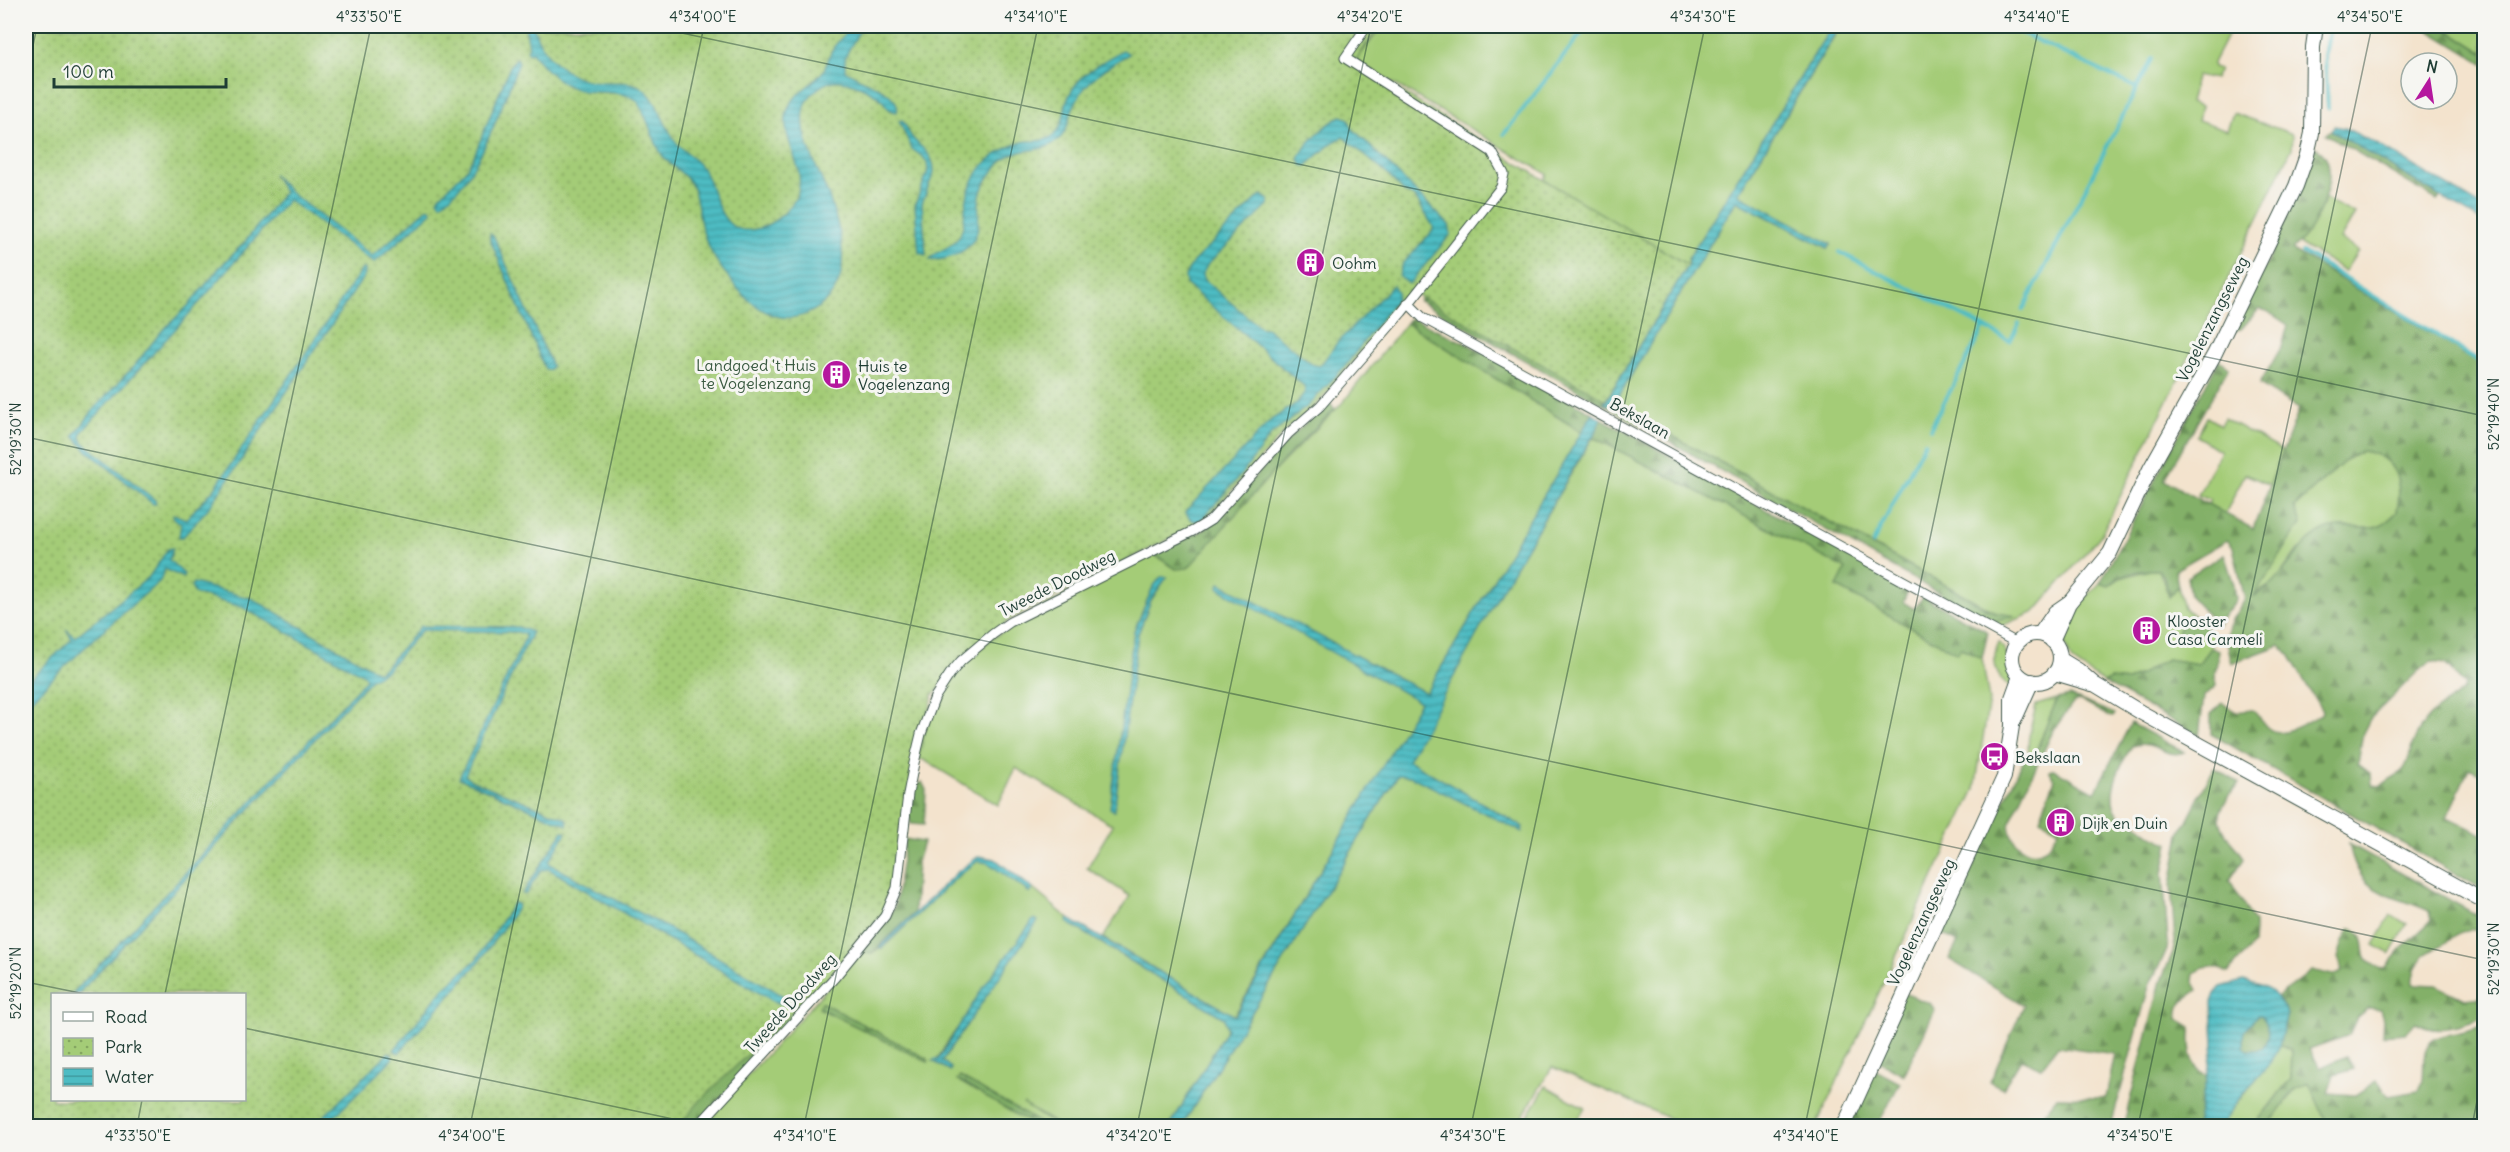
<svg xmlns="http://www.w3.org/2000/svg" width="2510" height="1152" viewBox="0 0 2510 1152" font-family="Delius,sans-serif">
	<defs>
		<pattern id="forest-firs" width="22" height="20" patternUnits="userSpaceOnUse" patternTransform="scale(1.5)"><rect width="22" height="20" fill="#83b068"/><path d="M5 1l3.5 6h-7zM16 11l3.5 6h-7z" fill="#6b9056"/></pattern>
		<pattern id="park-dots" width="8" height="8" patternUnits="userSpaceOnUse" patternTransform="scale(1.5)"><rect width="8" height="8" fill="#a4cc77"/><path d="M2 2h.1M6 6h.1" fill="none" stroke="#85a762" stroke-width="1.8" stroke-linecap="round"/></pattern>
		<pattern id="water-rules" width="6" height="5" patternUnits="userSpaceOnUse" patternTransform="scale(1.5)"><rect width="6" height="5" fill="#4dbcc3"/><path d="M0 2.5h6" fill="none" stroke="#3f9a9f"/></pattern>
	</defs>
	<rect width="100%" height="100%" fill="#f6f6f2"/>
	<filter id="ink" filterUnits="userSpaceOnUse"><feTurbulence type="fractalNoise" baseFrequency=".0167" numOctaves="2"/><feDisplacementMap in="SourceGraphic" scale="12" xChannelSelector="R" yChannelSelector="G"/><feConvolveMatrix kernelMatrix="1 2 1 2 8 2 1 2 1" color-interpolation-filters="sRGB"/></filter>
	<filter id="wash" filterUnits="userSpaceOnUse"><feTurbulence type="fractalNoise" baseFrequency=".008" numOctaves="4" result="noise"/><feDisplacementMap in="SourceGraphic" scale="24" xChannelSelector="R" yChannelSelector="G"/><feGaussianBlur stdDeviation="1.35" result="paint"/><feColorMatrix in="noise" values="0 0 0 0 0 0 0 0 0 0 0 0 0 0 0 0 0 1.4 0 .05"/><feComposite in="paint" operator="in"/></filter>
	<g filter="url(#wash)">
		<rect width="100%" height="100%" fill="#f3e3cd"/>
		<g fill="#a4cc77" stroke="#628456" stroke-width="1.5" fill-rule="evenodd">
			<polygon points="1382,26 2232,26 2213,63 2213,67 2219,69 2214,79 2197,75 2196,77 2190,103 2201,107 2198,120 2227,130 2233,113 2293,134 2292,148 2260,214 2101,535 2035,612 1996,628 1994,622 2013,616 1997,613 1614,404 1736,201 1828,248 1831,245 1738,194 1838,30 1832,26 1688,259 1688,265 1604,404 1428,299 1419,301 1422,289 1544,182 1547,174 1356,61"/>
			<polygon points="2442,26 2481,26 2484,29 2484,53"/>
			<polygon points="2325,199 2355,214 2340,239 2358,251 2345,271 2298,243 2305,236"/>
			<path d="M1406,323L1582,432L1426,693L1221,584L1219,588L1421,702L1234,1016L1103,938L1130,896L1087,868L1113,825L1016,768L998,805L924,760L918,759C923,739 928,716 938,697C976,627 1084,588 1153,554L1176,569L1344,401ZM1166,577L1151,600L1138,634L1113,810L1134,631L1153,587Z"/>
			<polygon points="2207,417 2220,425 2224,418 2283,451 2270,485 2245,474 2225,514 2208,504 2210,500 2198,495 2220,451 2197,436"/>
			<polygon points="1593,437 1847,569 1837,587 1957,652 1961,647 1982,658 1989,700 1975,789 1816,1126 1687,1126 1552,1067 1517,1126 1182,1126 1398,775 1410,776 1523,827 1407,760 1502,589"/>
			<path d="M2362,451C2396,456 2403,481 2397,512L2385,523L2372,528H2345L2297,551L2275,582L2253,596L2301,524L2294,508L2347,459Z"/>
			<polygon points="2150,570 2159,570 2169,597 2178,586 2184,609 2194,615 2179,629 2193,639 2208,629 2213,635 2211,648 2199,664 2167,659 2128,681 2110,679 2104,683 2072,661 2062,637 2068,617 2100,583 2109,586 2120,578"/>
			<path d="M1999,642C2009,652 2014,674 2011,687C1994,678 1991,658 1999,642Z"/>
			<path d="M2057,699L2031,763C2024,743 2032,725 2036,705Z"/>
			<path d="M978,861L988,862L1029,892L1033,889L1069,919L1067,922L1224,1018L1227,1029L1170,1126H1060L1023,1104L1056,1126H702L861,951L872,953L879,948L881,949L958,876ZM1037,921L942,1061L951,1068L950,1070L933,1061L937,1060L948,1041Z"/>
			<polygon points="2391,915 2407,924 2390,954 2374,945"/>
			<path d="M2279,1045L2292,1051L2291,1078L2254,1126H2221C2238,1097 2264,1075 2279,1045Z"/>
			<polygon points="2310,1082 2325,1119 2324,1126 2268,1126 2296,1089"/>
			<polygon points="1546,1086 1585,1108 1574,1126 1522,1126"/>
		</g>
		<g fill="url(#forest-firs)" stroke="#51764e" stroke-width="1.5" fill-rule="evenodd">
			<polygon points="2422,26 2442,26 2484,53 2484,64"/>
			<polygon points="2331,130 2440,197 2437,200 2326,134"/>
			<path d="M2315,147C2345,162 2320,217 2305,236C2301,241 2296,246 2292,250L2484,365V775L2469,768L2447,817L2484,835V890L2211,734V714L2223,703L2236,712L2252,710C2259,715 2262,723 2268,728C2281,740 2309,720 2321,714L2322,711L2290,656L2280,645L2232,663C2223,629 2226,628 2245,600L2233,547L2227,540L2175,570L2178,586L2169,597L2163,575L2159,570C2144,569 2119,574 2109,586L2100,583L2219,360L2229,367L2164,480L2253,529L2299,409L2260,384L2283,344L2288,325L2267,311L2259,309L2241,329L2232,331L2271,255ZM2362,451C2396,456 2403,481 2397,512C2371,541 2354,520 2328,529C2294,542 2286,582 2254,596L2301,524L2294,507L2347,459ZM2431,662L2445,664L2465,685L2464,690C2440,709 2426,712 2413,743C2410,752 2409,763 2403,770C2398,777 2387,779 2380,786L2372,785L2371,774L2358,764L2363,733L2370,719L2417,672Z"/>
			<polygon points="1428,298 1602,394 1604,404 1614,404 1996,613 2016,616 1994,622 1942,595 1419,301"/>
			<polygon points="1409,319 1414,319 1469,345 1593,413 1582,432 1406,323"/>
			<polygon points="1328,402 1335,409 1291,452 1188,568 1176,569 1154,554 1204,530 1214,522 1292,436"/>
			<polygon points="1601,418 1909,589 1903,602 1914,609 1923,597 1988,632 1982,658 1961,648 1957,653 1837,587 1846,569 1593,437"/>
			<polygon points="2224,554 2234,585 2236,600 2217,625 2190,596 2187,577"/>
			<polygon points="2194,615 2208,629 2193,639 2180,639 2178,629"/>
			<polygon points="2211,648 2219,650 2215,674 2216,686 2204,696 2199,735 2104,683 2110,679 2128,681 2167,659 2199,664"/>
			<path d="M2070,696L2115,714L2113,717L2108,716L2079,700L2074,702L2054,729L2009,824C2009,841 2028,860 2045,849C2051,845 2056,835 2059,830L2040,819L2055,779L2049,771L2054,769L2095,792L2131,723L2184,752C2165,760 2154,738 2132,746C2122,761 2105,794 2117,812C2122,819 2131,819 2137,824C2150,833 2152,838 2169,843L2163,873L2168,941L2167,950L2149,986L2111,1126H2034L2057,1097L2106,1098L2115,1054L2058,1046L2041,1068L2021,1059L2003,1088L1990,1082L2024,1005L1949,959L1958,942L1938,932L1951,912L2027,753L2032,762L2057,699Z"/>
			<path d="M2214,768L2239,783C2223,805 2210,815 2230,840C2235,846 2241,851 2244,859L2229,881L2232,884L2254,923V929L2253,944L2228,973C2214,966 2206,964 2194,974L2193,981L2198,990C2186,997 2176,1002 2178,1019L2191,1027C2188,1043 2190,1069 2207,1076L2196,1126H2128L2125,1119L2161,981L2173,952L2175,942L2171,885L2180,834Z"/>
			<polygon points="922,782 926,790 924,825 911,824 908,813 911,791"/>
			<polygon points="905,839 923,842 917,862 914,913 872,953 861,951 888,919 895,905"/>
			<path d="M2349,844L2484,919V929C2467,925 2441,946 2424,955C2419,962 2411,975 2413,984L2436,985L2464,999L2484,997V1017C2462,1026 2438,1035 2416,1022L2405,1033L2382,1035L2383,1019L2380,1009L2368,1008L2357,1017L2349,1035L2309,1049L2320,1068L2346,1056L2354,1069L2334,1075L2328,1093L2356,1095L2377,1081L2389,1096L2418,1091C2431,1079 2413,1046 2439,1037C2453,1032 2470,1032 2484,1025V1126H2324L2325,1119L2309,1083L2295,1089L2268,1126H2254L2291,1078L2292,1051L2279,1045L2287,1014L2278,996L2312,971C2323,970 2335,981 2343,970L2338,958L2343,941L2349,929L2352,928C2375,939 2351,958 2382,969L2387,966L2401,949L2431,921L2429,911C2386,891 2360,897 2349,844Z"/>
			<polygon points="1903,993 1930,1003 1935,1010 1904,1075 1872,1057"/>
			<polygon points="804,1001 808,1002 695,1126 663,1126"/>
			<polygon points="821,1002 928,1059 928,1062 819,1008"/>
			<path d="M2257,1015H2261C2270,1025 2270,1038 2262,1049L2249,1051L2244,1047V1031Z"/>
			<polygon points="1868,1066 1900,1083 1877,1126 1840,1126"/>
			<polygon points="960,1077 1045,1126 1035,1126 957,1080"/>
		</g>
		<path fill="url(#park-dots)" stroke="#628456" stroke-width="1.5" fill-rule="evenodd" d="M26,26H1379L1354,63L1553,185L1688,265L1606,400L1410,291L1392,316L1319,402L1287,429L1208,517L1199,524L1010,619L933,695L899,842L890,897L883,914L808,1001H803L699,1102L679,1126H26ZM52,994H244V1100H52Z"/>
		<g fill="url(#water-rules)" stroke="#367c7c" stroke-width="1.5" fill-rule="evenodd">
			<path d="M525,26H533C542,57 569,81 602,82C625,83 640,78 654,101C662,115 668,132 678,145C686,154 698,160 704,171C713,187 716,211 730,224C751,243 792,215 798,192C806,164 780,140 787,112C792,95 809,87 820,75C828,67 828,55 834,47C840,39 846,33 852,26H862L845,57V70C857,80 903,92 897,112C887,111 886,104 880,98C875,93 867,90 861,87C841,78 828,77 812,94C788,120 820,171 830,200C837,221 844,243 842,266C841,299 803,328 771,314C754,307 741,294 730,279C717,264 707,247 702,228C698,214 698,196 691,184C685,173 670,166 662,155C652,138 648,119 638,101C622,90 603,93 584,91C561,87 545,70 532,52L529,53L527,50L529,46Z"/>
			<polygon points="1832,26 1838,29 1738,194 1831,244 1828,248 1736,201 1614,404 1604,404 1688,265 1688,259"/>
			<path d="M1123,50L1129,54C1105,68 1086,79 1074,106C1068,119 1069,132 1056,142C1038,155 1017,144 999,164C991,173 983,184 980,195C977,207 980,220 977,232C971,252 948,261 929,260C938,249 952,249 960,235C965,225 964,213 966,203C969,186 977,170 990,159C1000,152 1010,145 1023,142C1033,140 1045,143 1054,135C1064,126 1063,113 1067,101C1075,76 1101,62 1123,50Z"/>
			<path d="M517,58L519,63C501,105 480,178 441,204L438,200L440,196L465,171L474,156L511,64Z"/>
			<path d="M1341,116L1348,118L1352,128L1449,225L1451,234L1409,284L1399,276L1403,263L1433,231V226L1415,197L1405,193L1387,174L1343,137L1332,143L1306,166L1302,165L1299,160C1303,144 1326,125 1341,116Z"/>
			<path d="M902,120C906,125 908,131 911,136C921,149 934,153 934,172L922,203L926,255L919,253L915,205L928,171L927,163L924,158L912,149L899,121Z"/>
			<polygon points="2334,126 2345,128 2375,143 2484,208 2484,223 2331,130"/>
			<polygon points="273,174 291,193 372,256 427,209 431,208 432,212 374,263 288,200 201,301 82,432 81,437 83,442 155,500 156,504 153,504 85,449 74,436 94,409 135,365 160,333 189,305 220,267 244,243 284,192"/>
			<polygon points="1261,195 1269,200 1268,206 1208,264 1202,275 1204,280 1261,328 1266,328 1314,365 1320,366 1337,343 1393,285 1397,292 1396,299 1346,365 1309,405 1271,435 1244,471 1202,519 1197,522 1190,519 1185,512 1271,420 1297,403 1305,392 1304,386 1186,284 1185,276 1193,262"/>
			<polygon points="490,233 494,237 552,366 549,370 545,369 490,239"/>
			<polygon points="362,269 365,269 365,275 211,505 183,537 179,537 181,524 173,517 173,514 186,519 215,488"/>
			<polygon points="1593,413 1601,418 1597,429 1502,589 1408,760 1523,827 1522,832 1410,776 1398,775 1182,1126 1170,1126 1227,1029 1224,1018 1067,922 1069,919 1235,1016 1420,702 1218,588 1220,583 1426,693"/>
			<polygon points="173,548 169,560 184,574 183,578 165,569 160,581 99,634 26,704 26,683 72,639 66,629 75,637 149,577 168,549"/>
			<polygon points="1161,577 1167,577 1151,600 1138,634 1114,811 1110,808 1134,631 1153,587"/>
			<polygon points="193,583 253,599 378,672 385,667 421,626 518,627 532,632 465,775 471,780 565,818 568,821 567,825 459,778 525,638 524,634 518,632 422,630 386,671 371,679 78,994 72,994 366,679 364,675 242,607 195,594 191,587"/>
			<polygon points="563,831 566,832 565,835 549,861 550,864 666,927 770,988 785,997 785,1003 783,1004 773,1001 549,869 541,870 526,894 522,894"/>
			<polygon points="979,856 995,859 1033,889 1030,893 988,863 978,861 958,876 881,949 879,948 956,873"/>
			<polygon points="514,902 518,905 516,910 479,962 399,1053 394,1050 444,988 476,960"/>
			<polygon points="1034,919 1038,921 942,1061 951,1068 950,1071 933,1061 935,1059 938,1060 984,986"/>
			<path d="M2243,981C2271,989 2272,986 2287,1014L2279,1045L2270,1063L2241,1096L2221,1126H2196L2214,1044L2212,1002L2215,994L2221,987ZM2257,1015H2261C2270,1025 2270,1038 2262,1049L2249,1051L2244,1047V1031Z"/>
			<polygon points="389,1052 393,1056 392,1059 325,1126 314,1126"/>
		</g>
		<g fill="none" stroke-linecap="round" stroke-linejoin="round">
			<g stroke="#4dbcc3" stroke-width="4">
				<polyline points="2007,26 2137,88 2023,310"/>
				<polyline points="2137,88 2152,59"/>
				<polyline points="2328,108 2325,56 2330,26"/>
				<polyline points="1504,134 1587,26"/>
				<polyline points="1839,252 1984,327"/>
				<polyline points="2302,252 2484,364"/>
				<polyline points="1930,429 1984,327 2010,341 2019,324"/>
				<polyline points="1873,543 1925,442"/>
			</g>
		</g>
	</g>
	<g filter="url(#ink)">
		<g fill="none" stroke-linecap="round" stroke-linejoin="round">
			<defs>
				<g id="street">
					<polyline points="1408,303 1423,318 2017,643"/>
					<polyline points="698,1126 835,977 885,916 897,888 908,794 914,763 921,734 935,697 950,674 961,661 993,634 1010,622 1193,531 1211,520 1289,433 1320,406 1402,312 1501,187 1504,174 1492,152 1345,58 1367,26"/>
				</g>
				<g id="secondary">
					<polyline points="2040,634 2055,612 2068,603"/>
					<circle cx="2036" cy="658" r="24"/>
					<polyline points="2052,641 2069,603 2110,553 2150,469 2214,355 2296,186 2307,155 2312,133 2313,47 2316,26"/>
					<polyline points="2060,659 2078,670 2094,684 2142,713 2484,901"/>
					<polyline points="2055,673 2092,684"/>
					<polyline points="2014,721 2032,681"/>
					<polyline points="1844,1126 2004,777 2012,726 2012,698 2020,676"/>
				</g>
			</defs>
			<use href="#street" stroke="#3f564b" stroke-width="11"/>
			<use href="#secondary" stroke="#3f564b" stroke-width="16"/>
			<use href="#street" stroke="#fff" stroke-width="9"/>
			<use href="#secondary" stroke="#fff" stroke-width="14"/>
		</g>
	</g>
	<path fill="none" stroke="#1f3d34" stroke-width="1.5" stroke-opacity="0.45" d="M649,26L2484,416M26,80L37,26M26,437L2484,960M26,982L85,994M165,994L371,26M244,1028L706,1126M137,1126L142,1100M470,1126L704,26M804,1126L1038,26M1137,1126L1371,26M1471,1126L1705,26M1805,1126L2039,26M2138,1126L2372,26M2472,1126L2484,1066"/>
	<defs>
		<symbol id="building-disc" viewBox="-11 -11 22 22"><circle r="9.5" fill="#b5179e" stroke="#f6f6f2"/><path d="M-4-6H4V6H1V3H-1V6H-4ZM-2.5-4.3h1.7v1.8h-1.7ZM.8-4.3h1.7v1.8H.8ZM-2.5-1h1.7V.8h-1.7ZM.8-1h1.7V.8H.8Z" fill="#fff"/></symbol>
		<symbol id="bus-disc" viewBox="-11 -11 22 22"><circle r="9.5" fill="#b5179e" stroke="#f6f6f2"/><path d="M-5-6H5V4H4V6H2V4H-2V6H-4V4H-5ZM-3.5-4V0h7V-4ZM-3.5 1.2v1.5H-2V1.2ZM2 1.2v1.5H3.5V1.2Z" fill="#fff"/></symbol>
	</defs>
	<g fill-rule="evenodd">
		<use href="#building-disc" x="1294" y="246" width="33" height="33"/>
		<use href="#building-disc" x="820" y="358" width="33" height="33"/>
		<use href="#building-disc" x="2130" y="614" width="33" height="33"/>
		<use href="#bus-disc" x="1978" y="740" width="33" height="33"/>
		<use href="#building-disc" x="2044" y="806" width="33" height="33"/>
	</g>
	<g text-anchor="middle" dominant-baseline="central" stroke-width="6" stroke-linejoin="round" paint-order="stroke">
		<g font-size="16" fill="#1f3d34" stroke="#f6f6f2" text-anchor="start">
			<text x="1332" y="263">Oohm</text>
			<text x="858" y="366">Huis te<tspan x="858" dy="18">Vogelenzang</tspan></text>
			<text x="2167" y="621">Klooster<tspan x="2167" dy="18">Casa Carmeli</tspan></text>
			<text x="2015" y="757">Bekslaan</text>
			<text x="2082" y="823">Dijk en Duin</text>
		</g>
		<g font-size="16" fill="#1f3d34" stroke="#f6f6f2">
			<text transform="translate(2212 319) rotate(-63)">Vogelenzangseweg</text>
			<text transform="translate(1640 418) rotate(29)">Bekslaan</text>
			<text transform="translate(1057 583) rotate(-27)">Tweede Doodweg</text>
			<text transform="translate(1921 922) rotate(-65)">Vogelenzangseweg</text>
			<text transform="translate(790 1003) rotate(-48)">Tweede Doodweg</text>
		</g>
		<g font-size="16" fill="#3a5a41" stroke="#f6f6f2">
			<text x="756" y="365">Landgoed 't Huis<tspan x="756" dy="18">te Vogelenzang</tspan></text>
		</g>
	</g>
	<rect width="2510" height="1152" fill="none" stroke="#f6f6f2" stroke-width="66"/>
	<rect x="51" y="993" width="195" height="108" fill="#f6f6f2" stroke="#a0aca6" stroke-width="1.5"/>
	<rect x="63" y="1012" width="30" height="9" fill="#ffffff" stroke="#a0aca6" stroke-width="1.5"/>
	<text x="105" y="1023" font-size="18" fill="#1f3d34">Road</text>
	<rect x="63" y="1038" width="30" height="18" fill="url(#park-dots)" stroke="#a0aca6" stroke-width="1.5"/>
	<text x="105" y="1053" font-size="18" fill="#1f3d34">Park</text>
	<rect x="63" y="1068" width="30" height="18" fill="url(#water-rules)" stroke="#a0aca6" stroke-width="1.5"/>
	<text x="105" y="1083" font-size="18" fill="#1f3d34">Water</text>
	<g transform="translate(2429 81) rotate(12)"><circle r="28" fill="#f6f6f2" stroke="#a0aca6" stroke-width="1.5"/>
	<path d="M0-4.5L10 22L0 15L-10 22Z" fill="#b5179e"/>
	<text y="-9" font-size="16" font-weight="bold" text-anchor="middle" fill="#1f3d34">N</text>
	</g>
	<path d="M54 78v9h172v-9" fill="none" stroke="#1f3d34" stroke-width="3"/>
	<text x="63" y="78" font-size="18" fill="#1f3d34" stroke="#f6f6f2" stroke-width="4.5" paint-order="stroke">100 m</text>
	<rect x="33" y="33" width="2444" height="1086" fill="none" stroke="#1f3d34" stroke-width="2"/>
	<g font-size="15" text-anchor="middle" fill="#1f3d34">
		<text x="369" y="22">4°33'50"E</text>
		<text x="703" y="22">4°34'00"E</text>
		<text x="1036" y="22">4°34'10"E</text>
		<text x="1370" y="22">4°34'20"E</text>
		<text x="1703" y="22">4°34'30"E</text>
		<text x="2037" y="22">4°34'40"E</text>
		<text x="2370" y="22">4°34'50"E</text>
		<text transform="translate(2494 414) rotate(-90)" y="5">52°19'40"N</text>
		<text transform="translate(16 439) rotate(-90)" y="5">52°19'30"N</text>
		<text transform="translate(2494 959) rotate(-90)" y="5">52°19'30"N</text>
		<text transform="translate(16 983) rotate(-90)" y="5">52°19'20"N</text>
		<text x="138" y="1141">4°33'50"E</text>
		<text x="472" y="1141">4°34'00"E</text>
		<text x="805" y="1141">4°34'10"E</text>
		<text x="1139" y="1141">4°34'20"E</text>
		<text x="1473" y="1141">4°34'30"E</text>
		<text x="1806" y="1141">4°34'40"E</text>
		<text x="2140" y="1141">4°34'50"E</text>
	</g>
</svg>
